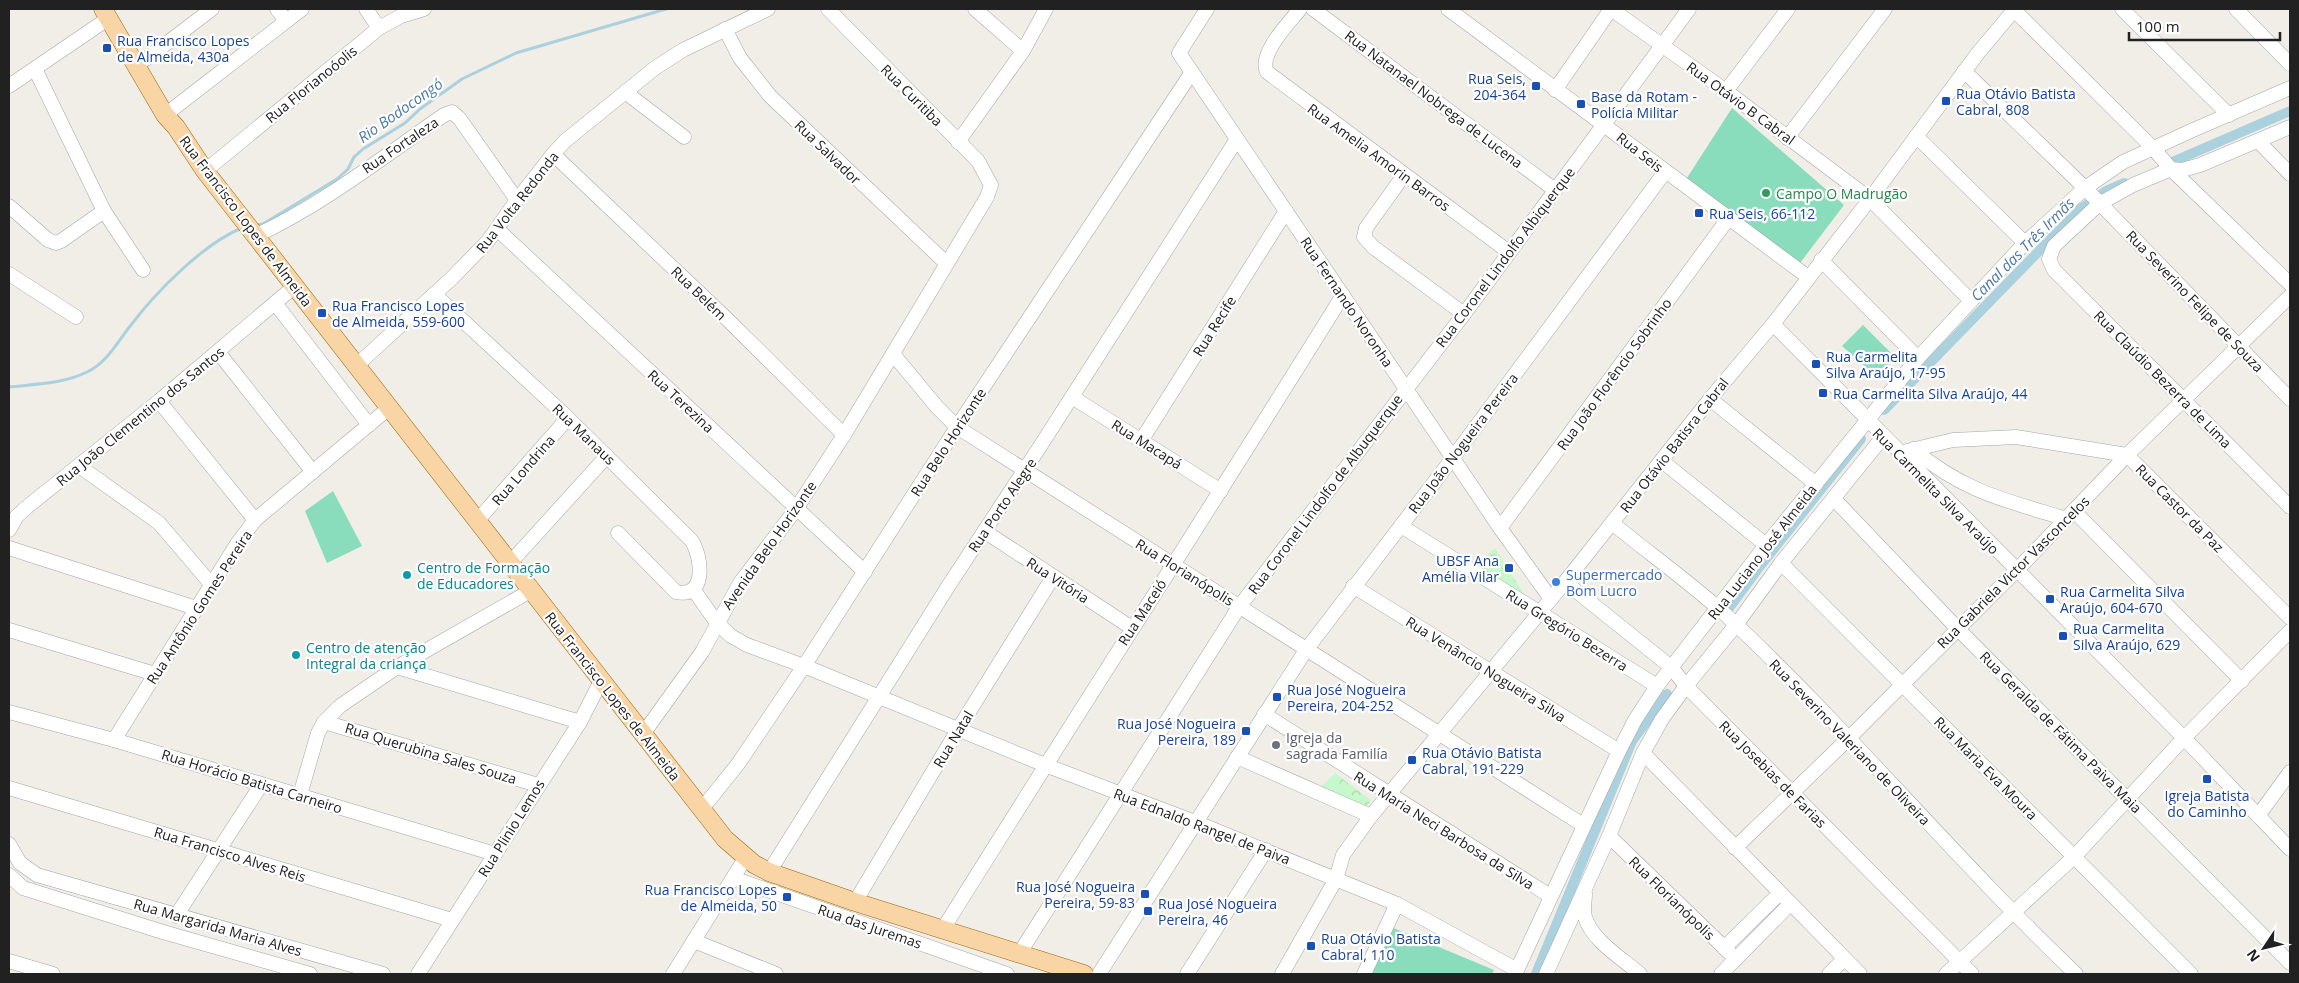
<svg xmlns="http://www.w3.org/2000/svg" width="2299" height="983" viewBox="0 0 2299 983" font-family="'Open Sans',sans-serif">
	<defs>
		<pattern id="park-crowns" width="20" height="18" patternUnits="userSpaceOnUse" patternTransform="scale(1.25)"><rect width="20" height="18" fill="#c7f8cb"/><path d="M2 6a3 3 0 1 1 6 0M12 15a3 3 0 1 1 6 0" fill="none" stroke="#abd4ae"/></pattern>
	</defs>
	<rect width="100%" height="100%" fill="#f1eee8"/>
	<g fill="url(#park-crowns)">
		<polygon points="1495,548 1533,608 1471,568"/>
		<polygon points="1335,773 1371,800 1364,811 1319,789"/>
	</g>
	<g fill="#89ddbc">
		<polygon points="1732,108 1844,205 1800,263 1685,181"/>
		<polygon points="1863,325 1896,358 1876,376 1842,346"/>
		<polygon points="333,491 362,546 327,563 305,511"/>
		<polygon points="1391,927 1494,970 1492,974 1367,974"/>
	</g>
	<g fill="none" stroke-linecap="round" stroke-linejoin="round">
		<g stroke="#aad1dd" stroke-width="3">
			<polyline points="256,225 263,224 337,179 348,169 354,157 363,149 405,123 420,109 462,79 516,53 666,9"/>
			<path d="M9,387C35,384 63,384 87,372C107,363 118,341 131,325C156,292 204,243 242,228"/>
		</g>
		<g stroke="#aad1dd" stroke-width="10">
			<polyline points="2163,166 2290,111"/>
			<polyline points="1884,410 2079,210 2106,191 2124,183"/>
			<polyline points="1726,612 1757,570 1861,439"/>
			<polyline points="1536,974 1632,741 1667,694"/>
		</g>
		<defs>
			<g id="minor">
				<polyline points="277,9 286,21"/>
				<polyline points="366,9 379,28"/>
				<polyline points="975,9 1023,51"/>
				<polyline points="1207,9 1179,53 1500,528 1551,599"/>
				<path d="M1300,9C1289,23 1258,54 1267,72L1509,252"/>
				<polyline points="1313,9 1555,190"/>
				<polyline points="1448,9 1808,277"/>
				<polyline points="1611,9 1726,91 1870,199 1971,301"/>
				<polyline points="2122,9 2229,115"/>
				<polyline points="2236,9 2290,64"/>
				<polyline points="2014,10 2153,148 2171,169 2290,284"/>
				<polyline points="725,29 740,58 770,96 946,263"/>
				<polyline points="146,59 212,9"/>
				<polyline points="35,69 104,211 143,270"/>
				<polyline points="1964,71 2085,188 2290,399"/>
				<polyline points="9,86 109,18"/>
				<polyline points="1555,90 1611,9"/>
				<polyline points="1726,91 1788,9"/>
				<polyline points="625,92 684,137"/>
				<polyline points="165,115 302,9"/>
				<polyline points="2290,127 2200,165 2182,170 2171,169 2133,185 2099,204 2054,246 2049,259 2054,270 2290,507"/>
				<polyline points="1916,136 2025,243"/>
				<polyline points="1787,138 1885,9"/>
				<polyline points="2258,141 2290,174"/>
				<polyline points="958,142 1023,51 1046,9"/>
				<polyline points="553,154 729,321 844,435"/>
				<polyline points="205,171 379,28 401,16 424,9"/>
				<polyline points="1404,175 1366,228 1364,237 1373,247 1464,314"/>
				<polyline points="9,206 48,240 56,243 61,241 104,211"/>
				<polyline points="497,229 865,572"/>
				<path d="M255,236C322,205 383,157 444,115L452,112L459,118L517,200"/>
				<polyline points="1821,260 1918,358"/>
				<polyline points="9,274 76,317"/>
				<path d="M434,294L568,418L692,541C702,558 707,599 676,592L618,533"/>
				<polyline points="275,303 369,425"/>
				<polyline points="1773,324 2184,738 2290,849"/>
				<polyline points="218,352 313,472"/>
				<polyline points="893,354 937,407 957,427 1583,825"/>
				<polyline points="356,366 452,278 488,241 517,200 553,154 565,141 655,68 683,50 768,9"/>
				<polyline points="1072,397 1221,491"/>
				<polyline points="1710,399 1816,484"/>
				<polyline points="159,401 255,520"/>
				<polyline points="1141,441 1286,211"/>
				<path d="M1913,449C1962,491 2007,501 2067,519"/>
				<polyline points="1899,453 1953,440 2016,437 2127,455 2290,618"/>
				<polyline points="1662,461 1766,545"/>
				<polyline points="79,466 159,523 211,584"/>
				<polyline points="1834,499 1958,629 2290,963"/>
				<polyline points="2074,511 2242,681"/>
				<polyline points="477,521 568,418"/>
				<path d="M1612,523C1650,554 1691,583 1727,616C1849,730 1955,859 2076,974"/>
				<polyline points="1401,526 1657,686"/>
				<polyline points="1500,528 1728,219"/>
				<polyline points="9,530 17,516 27,507 159,401 295,286"/>
				<polyline points="984,531 1132,628"/>
				<polyline points="9,548 196,608"/>
				<polyline points="510,563 607,456"/>
				<polyline points="1781,563 2191,974"/>
				<polyline points="1565,582 1671,667 1686,686 1972,974"/>
				<polyline points="1353,586 1619,751"/>
				<polyline points="693,589 717,623 731,636 747,645 804,666 1045,765 1195,822 1397,904 1517,970 1619,751 1635,720 1657,686 1766,545 1918,358 2025,243 2085,188 2123,162 2193,130 2290,88"/>
				<polyline points="9,630 155,674"/>
				<polyline points="397,667 580,722"/>
				<polyline points="9,712 114,740 495,854"/>
				<polyline points="1264,714 1550,896"/>
				<polyline points="324,722 538,785"/>
				<polyline points="643,734 702,652 740,583 796,509 844,435 987,197 991,185 978,161 828,9"/>
				<polyline points="114,740 237,544 255,520 389,408"/>
				<polyline points="1643,753 1860,974"/>
				<polyline points="1237,757 1371,816"/>
				<polyline points="9,788 452,920"/>
				<polyline points="300,795 318,733 324,722 340,706 397,667 532,590"/>
				<polyline points="701,810 738,764 804,666 957,427 1192,72"/>
				<polyline points="2258,816 2290,772"/>
				<polyline points="1609,836 1736,959"/>
				<polyline points="9,844 20,863 37,875 383,974"/>
				<polyline points="1735,848 1849,738 2016,571 2127,455 2290,296"/>
				<polyline points="769,872 949,585 1041,445 1237,139"/>
				<polyline points="9,875 23,888 163,932 310,974"/>
				<polyline points="733,878 1007,974"/>
				<path d="M1585,893C1585,901 1583,910 1585,917C1592,941 1623,959 1640,974"/>
				<polyline points="855,902 959,728 1053,577"/>
				<polyline points="176,916 261,785"/>
				<path d="M943,929C1075,717 1211,508 1343,295"/>
				<polyline points="694,941 776,974"/>
				<polyline points="1724,948 1780,893"/>
				<polyline points="1019,954 1239,607 1464,314 1689,9"/>
				<polyline points="9,961 53,974"/>
				<polyline points="418,974 580,722 601,681"/>
				<polyline points="673,974 746,857"/>
				<polyline points="1099,974 1306,650 1452,459 1665,172"/>
				<polyline points="1187,974 1266,850"/>
				<polyline points="1282,974 1336,879 1343,855 1371,816 1565,582 1710,399 1773,324 1870,199 1978,53 2015,9"/>
				<polyline points="1364,974 1397,904"/>
				<polyline points="1546,974 1609,836 1643,753 1662,719 1686,686 1736,625 1781,563 1883,437"/>
				<polyline points="1721,974 1790,904"/>
				<polyline points="1829,974 1844,959"/>
				<polyline points="1946,974 2074,857 2184,738 2290,631"/>
			</g>
			<polyline id="major" points="103,9 165,115 176,127 205,171 725,839 754,864 769,872 855,902 1084,974"/>
		</defs>
		<use href="#minor" stroke="#a5a5a5" stroke-width="15"/>
		<use href="#major" stroke="#986705" stroke-width="19"/>
		<use href="#minor" stroke="#fff" stroke-width="14"/>
		<use href="#major" stroke="#f9d4a4" stroke-width="18"/>
	</g>
	<g fill="#1a4fb4" stroke="#fff" stroke-width="2">
		<rect x="102" y="43" width="10" height="10" rx="2.5"/>
		<rect x="1531" y="81" width="10" height="10" rx="2.5"/>
		<rect x="1941" y="96" width="10" height="10" rx="2.5"/>
		<rect x="1576" y="99" width="10" height="10" rx="2.5"/>
		<rect x="1694" y="208" width="10" height="10" rx="2.5"/>
		<rect x="317" y="308" width="10" height="10" rx="2.5"/>
		<rect x="1811" y="359" width="10" height="10" rx="2.5"/>
		<rect x="1818" y="388" width="10" height="10" rx="2.5"/>
		<rect x="1504" y="563" width="10" height="10" rx="2.5"/>
		<rect x="2045" y="594" width="10" height="10" rx="2.5"/>
		<rect x="2058" y="631" width="10" height="10" rx="2.5"/>
		<rect x="1272" y="692" width="10" height="10" rx="2.5"/>
		<rect x="1241" y="726" width="10" height="10" rx="2.5"/>
		<rect x="1407" y="755" width="10" height="10" rx="2.5"/>
		<rect x="2202" y="774" width="10" height="10" rx="2.5"/>
		<rect x="1140" y="889" width="10" height="10" rx="2.5"/>
		<rect x="782" y="892" width="10" height="10" rx="2.5"/>
		<rect x="1143" y="906" width="10" height="10" rx="2.5"/>
		<rect x="1306" y="941" width="10" height="10" rx="2.5"/>
	</g>
	<circle fill="#2e9e5b" stroke="#fff" stroke-width="2" cx="1766" cy="193" r="5"/>
	<g fill="#0f9aa8" stroke="#fff" stroke-width="2">
		<circle cx="407" cy="575" r="5"/>
		<circle cx="296" cy="655" r="5"/>
	</g>
	<circle fill="#3f7fe0" stroke="#fff" stroke-width="2" cx="1556" cy="582" r="5"/>
	<circle fill="#6b7280" stroke="#fff" stroke-width="2" cx="1276" cy="745" r="5"/>
	<g text-anchor="middle" dominant-baseline="central" stroke-width="4.5" stroke-linejoin="round" paint-order="stroke">
		<g font-size="14" fill="#164399" stroke="#fff" text-anchor="start">
			<text x="117" y="40">Rua Francisco Lopes<tspan x="117" dy="16">de Almeida, 430a</tspan></text>
			<text x="1526" y="78" text-anchor="end">Rua Seis,<tspan x="1526" dy="16">204-364</tspan></text>
			<text x="1956" y="93">Rua Otávio Batista<tspan x="1956" dy="16">Cabral, 808</tspan></text>
			<text x="1591" y="96">Base da Rotam -<tspan x="1591" dy="16">Polícia Militar</tspan></text>
			<text x="1709" y="213">Rua Seis, 66-112</text>
			<text x="332" y="305">Rua Francisco Lopes<tspan x="332" dy="16">de Almeida, 559-600</tspan></text>
			<text x="1826" y="356">Rua Carmelita<tspan x="1826" dy="16">Silva Araújo, 17-95</tspan></text>
			<text x="1833" y="393">Rua Carmelita Silva Araújo, 44</text>
			<text x="1499" y="560" text-anchor="end">UBSF Ana<tspan x="1499" dy="16">Amélia Vilar</tspan></text>
			<text x="2060" y="591">Rua Carmelita Silva<tspan x="2060" dy="16">Araújo, 604-670</tspan></text>
			<text x="2073" y="628">Rua Carmelita<tspan x="2073" dy="16">Silva Araújo, 629</tspan></text>
			<text x="1287" y="689">Rua José Nogueira<tspan x="1287" dy="16">Pereira, 204-252</tspan></text>
			<text x="1236" y="723" text-anchor="end">Rua José Nogueira<tspan x="1236" dy="16">Pereira, 189</tspan></text>
			<text x="1422" y="752">Rua Otávio Batista<tspan x="1422" dy="16">Cabral, 191-229</tspan></text>
			<text x="2207" y="795" text-anchor="middle">Igreja Batista<tspan x="2207" dy="16">do Caminho</tspan></text>
			<text x="1135" y="886" text-anchor="end">Rua José Nogueira<tspan x="1135" dy="16">Pereira, 59-83</tspan></text>
			<text x="777" y="889" text-anchor="end">Rua Francisco Lopes<tspan x="777" dy="16">de Almeida, 50</tspan></text>
			<text x="1158" y="903">Rua José Nogueira<tspan x="1158" dy="16">Pereira, 46</tspan></text>
			<text x="1321" y="938">Rua Otávio Batista<tspan x="1321" dy="16">Cabral, 110</tspan></text>
		</g>
		<g font-size="14" fill="#212121" stroke="#fff">
			<text transform="translate(311 84) rotate(-39)">Rua Florianoóolis</text>
			<text transform="translate(912 95) rotate(45)">Rua Curitiba</text>
			<text transform="translate(1434 99) rotate(37)">Rua Natanael Nobrega de Lucena</text>
			<text transform="translate(1741 103) rotate(36)">Rua Otávio B Cabral</text>
			<text transform="translate(400 145) rotate(-34)">Rua Fortaleza</text>
			<text transform="translate(828 152) rotate(44)">Rua Salvador</text>
			<text transform="translate(1640 152) rotate(38)">Rua Seis</text>
			<text transform="translate(1379 157) rotate(36)">Rua Amelia Amorin Barros</text>
			<text transform="translate(517 202) rotate(-52)">Rua Volta Redonda</text>
			<text transform="translate(246 221) rotate(53)">Rua Francisco Lopes de Almeida</text>
			<text transform="translate(1505 257) rotate(-53)">Rua Coronel Lindolfo Albiquerque</text>
			<text transform="translate(699 293) rotate(44)">Rua Belém</text>
			<text transform="translate(2195 301) rotate(46)">Rua Severino Felipe de Souza</text>
			<text transform="translate(1347 302) rotate(56)">Rua Fernando Noronha</text>
			<text transform="translate(1214 326) rotate(-58)">Rua Recife</text>
			<text transform="translate(1614 374) rotate(-54)">Rua João Florêncio Sobrinho</text>
			<text transform="translate(2163 379) rotate(45)">Rua Claúdio Bezerra de Lima</text>
			<text transform="translate(681 401) rotate(43)">Rua Terezina</text>
			<text transform="translate(140 416) rotate(-39)">Rua João Clementino dos Santos</text>
			<text transform="translate(584 434) rotate(44)">Rua Manaus</text>
			<text transform="translate(948 442) rotate(-57)">Rua Belo Horizonte</text>
			<text transform="translate(1463 443) rotate(-53)">Rua João Nogueira Pereira</text>
			<text transform="translate(1147 444) rotate(32)">Rua Macapá</text>
			<text transform="translate(1674 445) rotate(-52)">Rua Otávio Batisra Cabral</text>
			<text transform="translate(523 470) rotate(-49)">Rua Londrina</text>
			<text transform="translate(1936 491) rotate(45)">Rua Carmelita Silva Araújo</text>
			<text transform="translate(1325 494) rotate(-53)">Rua Coronel Lindolfo de Albuquerque</text>
			<text transform="translate(1002 505) rotate(-56)">Rua Porto Alegre</text>
			<text transform="translate(2180 508) rotate(45)">Rua Castor da Paz</text>
			<text transform="translate(769 545) rotate(-55)">Avenida Belo Horizonte</text>
			<text transform="translate(1762 552) rotate(-52)">Rua Luciano José Almeida</text>
			<text transform="translate(1185 572) rotate(32)">Rua Florianópolis</text>
			<text transform="translate(2013 572) rotate(-45)">Rua Gabriela Victor Vasconcelos</text>
			<text transform="translate(1058 580) rotate(33)">Rua Vitória</text>
			<text transform="translate(199 607) rotate(-57)">Rua Antônio Gomes Pereira</text>
			<text transform="translate(1142 612) rotate(-57)">Rua Maceió</text>
			<text transform="translate(1567 630) rotate(32)">Rua Gregório Bezerra</text>
			<text transform="translate(1486 669) rotate(32)">Rua Venâncio Nogueira Silva</text>
			<text transform="translate(613 696) rotate(52)">Rua Francisco Lopes de Almeida</text>
			<text transform="translate(2061 732) rotate(45)">Rua Geralda de Fátima Paiva Maia</text>
			<text transform="translate(953 739) rotate(-59)">Rua Natal</text>
			<text transform="translate(1850 742) rotate(46)">Rua Severino Valeriano de Oliveira</text>
			<text transform="translate(431 753) rotate(17)">Rua Querubina Sales Souza</text>
			<text transform="translate(1986 768) rotate(45)">Rua Maria Eva Moura</text>
			<text transform="translate(1773 774) rotate(45)">Rua Josebias de Farias</text>
			<text transform="translate(252 781) rotate(17)">Rua Horácio Batista Carneiro</text>
			<text transform="translate(1202 826) rotate(21)">Rua Ednaldo Rangel de Paiva</text>
			<text transform="translate(511 828) rotate(-58)">Rua Plinio Lemos</text>
			<text transform="translate(1444 830) rotate(32)">Rua Maria Neci Barbosa da Silva</text>
			<text transform="translate(230 854) rotate(17)">Rua Francisco Alves Reis</text>
			<text transform="translate(1672 898) rotate(44)">Rua Florianópolis</text>
			<text transform="translate(870 926) rotate(19)">Rua das Juremas</text>
			<text transform="translate(218 927) rotate(16)">Rua Margarida Maria Alves</text>
		</g>
		<g font-size="14" fill="#27864d" stroke="#fff" text-anchor="start">
			<text x="1776" y="193">Campo O Madrugão</text>
		</g>
		<g font-size="14" fill="#0d838f" stroke="#fff" text-anchor="start">
			<text x="417" y="567">Centro de Formação<tspan x="417" dy="16">de Educadores</tspan></text>
			<text x="306" y="647">Centro de atenção<tspan x="306" dy="16">Integral da criança</tspan></text>
		</g>
		<g font-size="14" fill="#366cbe" stroke="#fff" text-anchor="start">
			<text x="1566" y="574">Supermercado<tspan x="1566" dy="16">Bom Lucro</tspan></text>
		</g>
		<g font-size="14" fill="#5b616d" stroke="#fff" text-anchor="start">
			<text x="1286" y="737">Igreja da<tspan x="1286" dy="16">sagrada Familía</tspan></text>
		</g>
		<g font-size="15" font-style="italic" fill="#4c7aa6" stroke="#fff">
			<text transform="translate(400 110) rotate(-35)">Rio Bodocongó</text>
			<text transform="translate(2022 249) rotate(-45)">Canal das Três Irmãs</text>
		</g>
	</g>
	<rect width="2299" height="983" fill="none" stroke="#212121" stroke-width="20"/>
	<g transform="translate(2264 948) rotate(235)" stroke="#ffffff" stroke-width="4" paint-order="stroke">
	<path d="M0-4L9 19L0 12L-9 19Z" fill="#212121"/>
	<text y="-8" font-size="14" font-weight="bold" text-anchor="middle" fill="#212121">N</text>
	</g>
	<path d="M2129 32v8h151v-8" fill="none" stroke="#212121" stroke-width="2.5"/>
	<text x="2136" y="32" font-size="15" fill="#212121" stroke="#ffffff" stroke-width="4" paint-order="stroke">100 m</text>
</svg>
